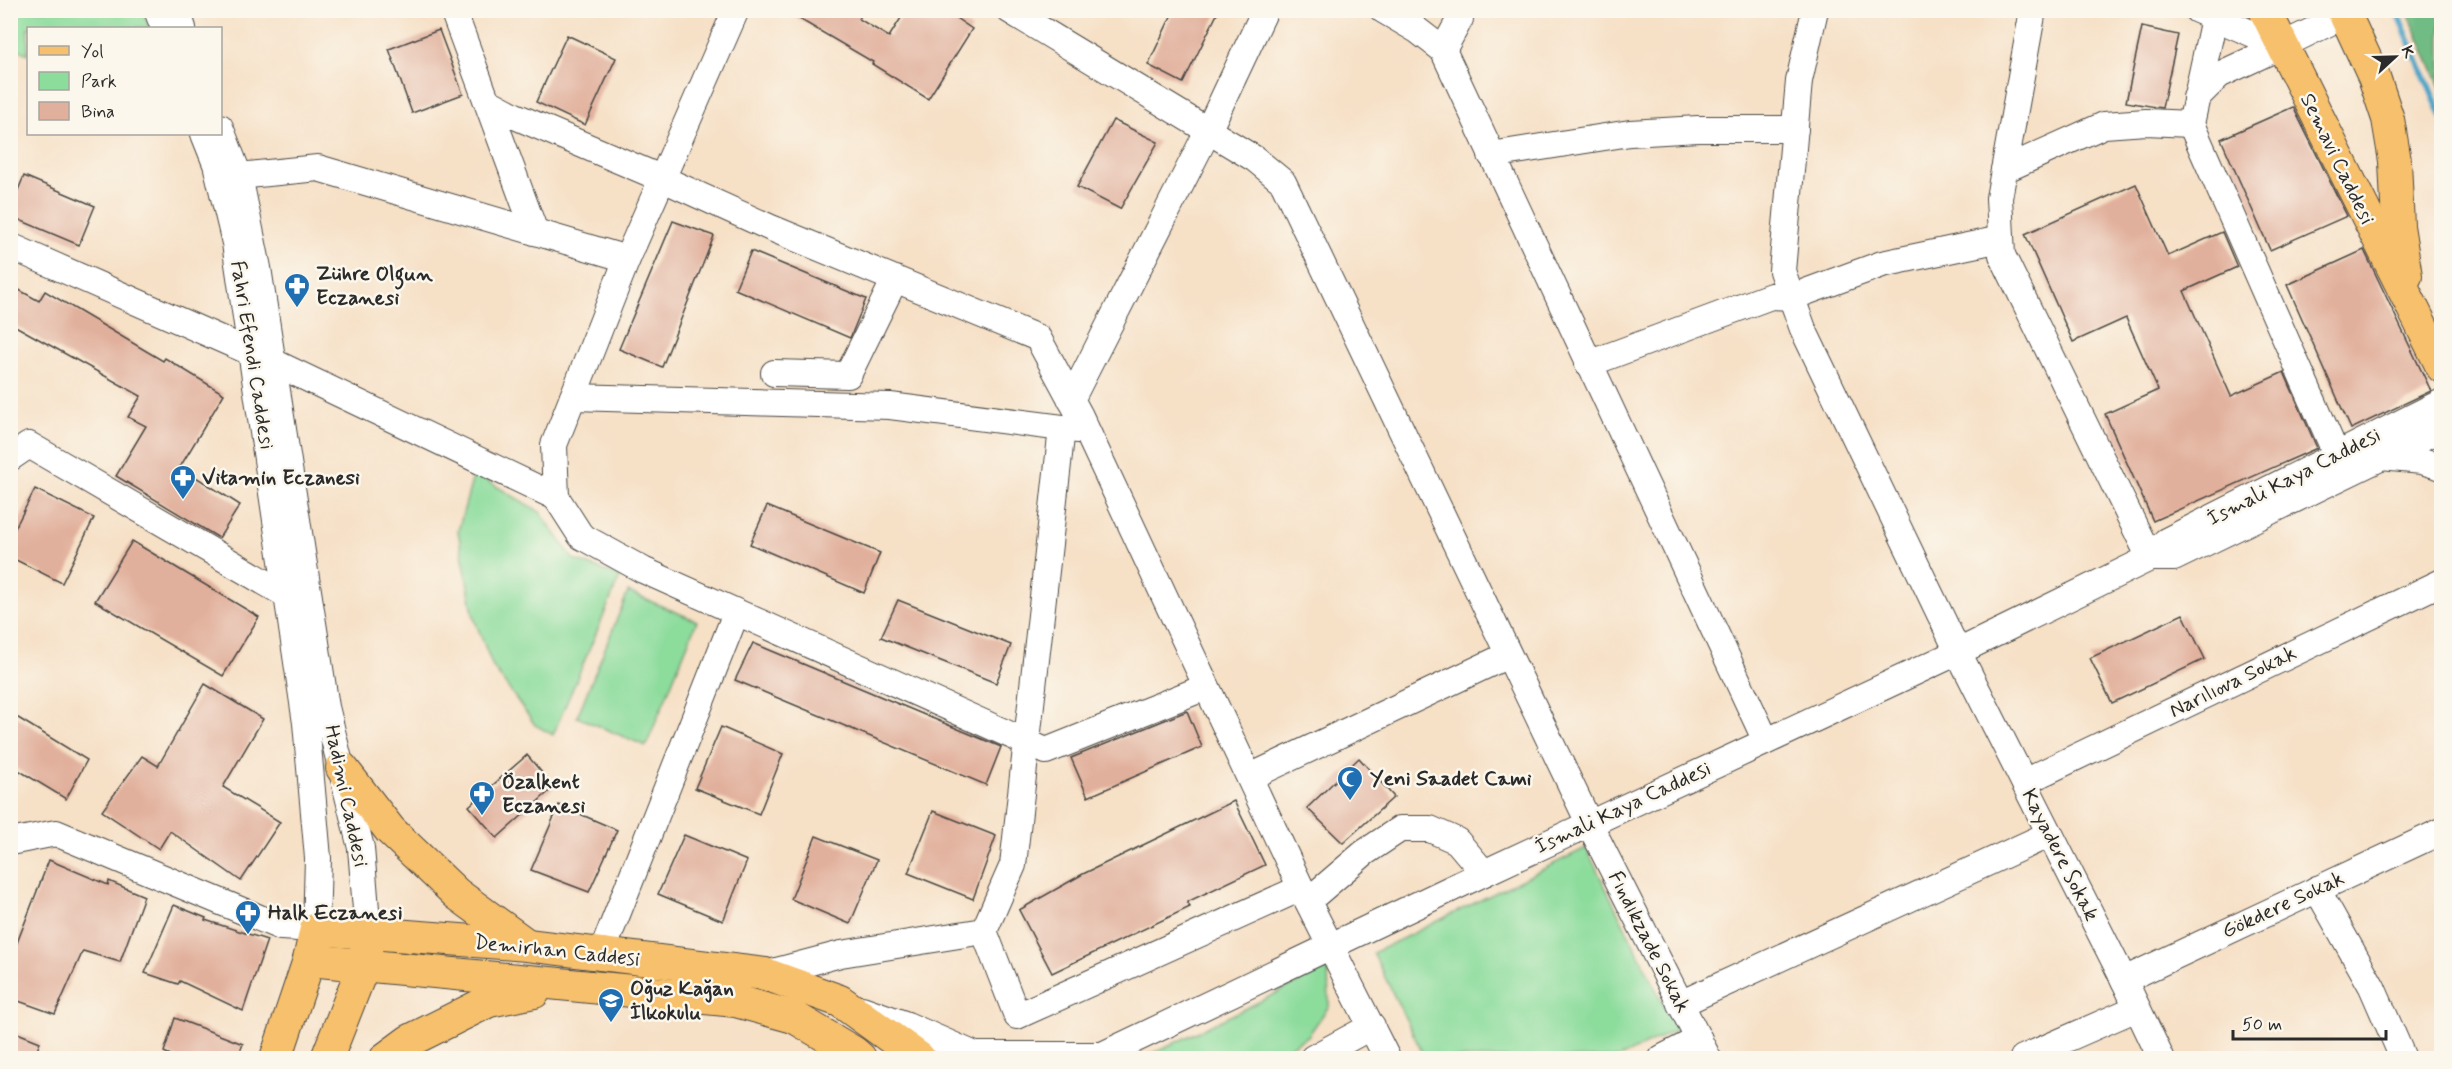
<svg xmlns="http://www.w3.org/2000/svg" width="2452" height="1069" viewBox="0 0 2452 1069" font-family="Mynerve,sans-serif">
	<rect width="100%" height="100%" fill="#fbf7ec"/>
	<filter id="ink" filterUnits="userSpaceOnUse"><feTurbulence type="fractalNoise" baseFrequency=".0167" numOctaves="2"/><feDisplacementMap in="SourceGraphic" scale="12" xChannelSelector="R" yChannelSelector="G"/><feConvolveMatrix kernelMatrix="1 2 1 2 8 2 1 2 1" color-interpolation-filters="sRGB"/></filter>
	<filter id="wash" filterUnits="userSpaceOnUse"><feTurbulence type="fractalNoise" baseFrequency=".008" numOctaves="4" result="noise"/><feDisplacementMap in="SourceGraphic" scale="24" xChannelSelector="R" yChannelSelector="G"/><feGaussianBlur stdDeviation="1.35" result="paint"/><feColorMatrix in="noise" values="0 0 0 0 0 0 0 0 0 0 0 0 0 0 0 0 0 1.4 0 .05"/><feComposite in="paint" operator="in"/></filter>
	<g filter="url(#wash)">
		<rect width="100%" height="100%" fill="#f6e0c6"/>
		<g fill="#8cdc9c" stroke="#5c8464" stroke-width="1.5">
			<polygon points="11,10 143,11 149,28 28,28 28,54 11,46"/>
			<polygon points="474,473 540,512 573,559 620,577 553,735 535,725 493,667 474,618 458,531"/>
			<polygon points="628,592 697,621 646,746 577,717"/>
			<polygon points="1586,848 1676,1030 1618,1058 1425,1058 1373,953"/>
			<polygon points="1328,968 1329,1006 1308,1036 1271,1058 1144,1058"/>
		</g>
		<polygon fill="#71bc84" stroke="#4e7458" stroke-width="1.5" points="2407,11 2441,11 2441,89"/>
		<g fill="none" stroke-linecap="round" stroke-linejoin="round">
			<polyline stroke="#4ba4c8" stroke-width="6" points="2396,10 2442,117"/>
		</g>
		<g id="blocks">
			<g fill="#e1b09c">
				<polygon points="784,10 864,10 859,19 889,37 906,10 944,10 972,29 928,99 872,64 873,62"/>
				<polygon points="1174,10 1219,10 1183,83 1148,65"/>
				<polygon points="2142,27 2178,35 2162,108 2126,102"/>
				<polygon points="439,30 463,94 412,113 389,49"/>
				<polygon points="567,35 616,58 585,125 536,102"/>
				<polygon points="2293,107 2347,216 2270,250 2221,139"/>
				<polygon points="1113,120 1158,142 1120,209 1077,187"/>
				<polygon points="24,176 95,206 79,245 10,216 10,209"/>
				<polygon points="2136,184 2168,256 2222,232 2237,267 2184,291 2231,396 2284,372 2317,448 2153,521 2105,414 2158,390 2126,318 2073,342 2025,234"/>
				<polygon points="673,221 714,236 662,367 619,349"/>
				<polygon points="2364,250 2431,391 2351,429 2287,285"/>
				<polygon points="751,251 866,299 850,338 735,289"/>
				<polygon points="10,285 39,301 45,291 163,361 165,358 224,394 180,467 240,505 219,538 116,476 146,426 128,417 141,396 10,323"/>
				<polygon points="35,489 94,518 62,583 10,557 10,538"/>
				<polygon points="767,506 880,553 864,593 750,544"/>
				<polygon points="132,541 259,617 223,676 95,601"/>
				<polygon points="898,600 1011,645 996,683 881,637"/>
				<polygon points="2183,614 2205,659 2112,703 2090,658"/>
				<polygon points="753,643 1001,747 986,785 735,680"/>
				<polygon points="205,684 263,719 223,787 280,822 241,881 170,831 159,849 102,811 142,756 158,766"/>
				<polygon points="1187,711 1202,747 1088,797 1071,758"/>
				<polygon points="10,713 87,760 66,799 10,765"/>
				<polygon points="721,727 783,754 759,814 695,788"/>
				<polygon points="527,755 554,787 497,838 469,806"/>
				<polygon points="1359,758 1394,797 1343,843 1307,808"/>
				<polygon points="1234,801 1265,865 1187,902 1190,907 1052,973 1019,910 1083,874"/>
				<polygon points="559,805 617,830 589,892 531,870"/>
				<polygon points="933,811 996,836 973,899 908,873"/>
				<polygon points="684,835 747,861 723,921 658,894"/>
				<polygon points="816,836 877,860 850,924 791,899"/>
				<polygon points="49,860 108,885 109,881 144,896 120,962 83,951 55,1014 10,998 10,961"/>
				<polygon points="174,905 206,918 205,920 267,940 243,1011 180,981 178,984 145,973"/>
				<polygon points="175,1018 243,1044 237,1059 179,1059 164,1052"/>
				<polygon points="10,1030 40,1042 34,1059 10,1059"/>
			</g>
		</g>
	</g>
	<g filter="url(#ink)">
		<use href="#blocks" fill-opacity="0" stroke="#494642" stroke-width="1.5"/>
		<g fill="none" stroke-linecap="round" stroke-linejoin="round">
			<defs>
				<g id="minor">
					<polyline points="157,10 164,28"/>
					<polyline points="177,10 183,28"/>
					<polyline points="453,10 535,232"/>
					<polyline points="736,10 627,259 554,445 556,497 581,536 643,570 1046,751 1206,687"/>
					<polyline points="1009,10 1255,159 1283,182 1590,825 1708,1058"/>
					<polyline points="1383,10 1417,30 1443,50 1766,741"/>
					<polyline points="1815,10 1799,81 1782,271 1803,329 1958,652 2124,980 2161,1058"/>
					<polyline points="2033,10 1999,198 2002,255 2150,558"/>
					<polyline points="2197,10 2281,46 2345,15"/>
					<polyline points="2214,18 2191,124 2337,456"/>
					<polyline points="1443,50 1460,19 1461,10"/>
					<polyline points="2196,98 2219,75 2281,46"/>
					<polyline points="487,101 515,116 663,179 771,228 1038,338 1080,416 1301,888 1387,1058"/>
					<polyline points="220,127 239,176 258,268 326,707 361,848 368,934"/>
					<polyline points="1491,155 1630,133 1698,129 1795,129"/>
					<polyline points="2004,170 2104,125 2146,122 2191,124"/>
					<polyline points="239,176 318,168 627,259"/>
					<polyline points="10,246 273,362 556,497"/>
					<polyline points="1588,364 1771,296 1792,297 1882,264 2001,239"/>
					<polyline points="774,373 848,375 895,279"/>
					<polyline points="573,397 890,406 1078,430"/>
					<polyline points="1071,400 1208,131 1265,10"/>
					<polyline points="1062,428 1013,865 984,931 1017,1016 1301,888"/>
					<polyline points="2382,457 2422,461 2442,467"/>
					<polyline points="10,458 29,445 297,601"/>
					<polyline points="2150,558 2174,558 2442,428"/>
					<polyline points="1250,777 1508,655"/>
					<polyline points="2024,782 2442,582"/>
					<polyline points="10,842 56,833 281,927 316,929 318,858 306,723 235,243 216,164 204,134"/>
					<polyline points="2317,889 2372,987 2403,1058"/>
					<polyline points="1308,901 1364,853 1400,829 1430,829 1457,841 1484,873"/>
					<polyline points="601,955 736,613"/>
					<polyline points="765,974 841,954 984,931"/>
					<polyline points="2124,980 2442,831"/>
					<polyline points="1680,1004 2050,834"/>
					<polyline points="862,1009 907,1025 975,1055 1105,1055 1103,1058"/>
					<polyline points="1096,1058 1484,873 1958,652 2150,558 2166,541 2442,402"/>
					<polyline points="1313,1058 1372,1026"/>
					<polyline points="1662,1058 1699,1039"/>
					<polyline points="2023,1058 2137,1008"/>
				</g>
				<g id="major">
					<polyline points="2265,10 2442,367"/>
					<polyline points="2343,10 2374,77 2388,119 2395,161 2398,226 2406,276"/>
					<polyline points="342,768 390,830 457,894 527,945"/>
					<polyline points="309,960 736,1001 794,1017 853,1052 860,1058"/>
					<polyline points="276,1058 309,960 316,929 527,945 765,974 840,1001 919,1058"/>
					<polyline points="327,1058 364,964 367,944"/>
					<polyline points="386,1058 409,1041 489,1001 534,992"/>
				</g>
			</defs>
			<use href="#minor" stroke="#494642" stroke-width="28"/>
			<use href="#major" stroke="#494642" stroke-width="34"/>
			<use href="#minor" stroke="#fff" stroke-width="26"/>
			<use href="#major" stroke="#f7c06c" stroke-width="32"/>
		</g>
	</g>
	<defs>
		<symbol id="pharmacy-pin" viewBox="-11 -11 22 30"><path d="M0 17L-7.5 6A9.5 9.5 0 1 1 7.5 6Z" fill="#1f6fb2" stroke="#fbf7ec"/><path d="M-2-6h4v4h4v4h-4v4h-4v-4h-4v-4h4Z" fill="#fff"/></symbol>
		<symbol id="mosque-pin" viewBox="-11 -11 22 30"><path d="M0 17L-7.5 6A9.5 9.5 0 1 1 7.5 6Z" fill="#1f6fb2" stroke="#fbf7ec"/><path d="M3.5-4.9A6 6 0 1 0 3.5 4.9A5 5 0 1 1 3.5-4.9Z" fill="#fff"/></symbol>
		<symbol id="school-pin" viewBox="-11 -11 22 30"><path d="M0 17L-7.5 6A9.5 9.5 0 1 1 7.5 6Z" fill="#1f6fb2" stroke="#fbf7ec"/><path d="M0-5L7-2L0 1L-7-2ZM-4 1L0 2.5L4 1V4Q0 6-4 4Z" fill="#fff"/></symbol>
	</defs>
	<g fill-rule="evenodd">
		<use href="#pharmacy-pin" x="282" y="271" width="30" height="40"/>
		<use href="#pharmacy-pin" x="168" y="463" width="30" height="40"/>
		<use href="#mosque-pin" x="1335" y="764" width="30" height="40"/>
		<use href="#pharmacy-pin" x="467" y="779" width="30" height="40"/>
		<use href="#pharmacy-pin" x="233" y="898" width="30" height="40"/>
		<use href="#school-pin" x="596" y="986" width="30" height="40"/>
	</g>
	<g text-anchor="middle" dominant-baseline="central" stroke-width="5" stroke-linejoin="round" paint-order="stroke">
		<g font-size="21" fill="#2b2b2b" stroke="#fbf7ec">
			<text transform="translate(2337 159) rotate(64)">Semavi Caddesi</text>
			<text transform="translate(252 355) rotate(81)">Fahri Efendi Caddesi</text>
			<text transform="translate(2294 477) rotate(-27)">İsmali Kaya Caddesi</text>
			<text transform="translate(2233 682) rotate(-26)">Narılıova Sokak</text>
			<text transform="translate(346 796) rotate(78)">Hadimi Caddesi</text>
			<text transform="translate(1623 808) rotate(-25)">İsmali Kaya Caddesi</text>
			<text transform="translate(2060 855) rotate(63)">Kayadere Sokak</text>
			<text transform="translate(2283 905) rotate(-25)">Gökdere Sokak</text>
			<text transform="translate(1649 942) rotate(63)">Fındıkzade Sokak</text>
			<text transform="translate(557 951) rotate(6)">Demirhan Caddesi</text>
		</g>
		<g font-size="21" font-weight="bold" fill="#2b2b2b" stroke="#fbf7ec" text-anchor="start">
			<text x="316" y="274">Zühre Olgun<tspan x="316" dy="24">Eczanesi</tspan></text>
			<text x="202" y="478">Vitamin Eczanesi</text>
			<text x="1370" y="779">Yeni Saadet Cami</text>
			<text x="502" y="782">Özalkent<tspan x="502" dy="24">Eczanesi</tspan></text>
			<text x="268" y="913">Halk Eczanesi</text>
			<text x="630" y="989">Oğuz Kağan<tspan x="630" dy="24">İlkokulu</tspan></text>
		</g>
	</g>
	<rect width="2452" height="1069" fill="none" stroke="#fbf7ec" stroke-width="36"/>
	<rect x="27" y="27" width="195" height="108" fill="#fbf7ec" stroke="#a8a59f" stroke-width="1.5"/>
	<rect x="39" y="46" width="30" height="9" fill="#f7c06c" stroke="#a8a59f" stroke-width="1.5"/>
	<text x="81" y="57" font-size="18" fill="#2b2b2b">Yol</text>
	<rect x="39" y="72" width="30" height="18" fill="#8cdc9c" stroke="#a8a59f" stroke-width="1.5"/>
	<text x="81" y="87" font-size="18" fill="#2b2b2b">Park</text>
	<rect x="39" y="102" width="30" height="18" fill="#e1b09c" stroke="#a8a59f" stroke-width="1.5"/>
	<text x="81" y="117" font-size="18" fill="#2b2b2b">Bina</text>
	<g transform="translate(2395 57) rotate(68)" stroke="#fbf7ec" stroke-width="4.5" paint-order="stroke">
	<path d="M0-4.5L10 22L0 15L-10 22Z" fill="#2b2b2b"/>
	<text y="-9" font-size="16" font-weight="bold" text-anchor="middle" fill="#2b2b2b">K</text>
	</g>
	<path d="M2233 1030v9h153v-9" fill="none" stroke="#2b2b2b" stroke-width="3"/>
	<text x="2242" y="1030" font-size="18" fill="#2b2b2b" stroke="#fbf7ec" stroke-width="4.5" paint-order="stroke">50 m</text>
</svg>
